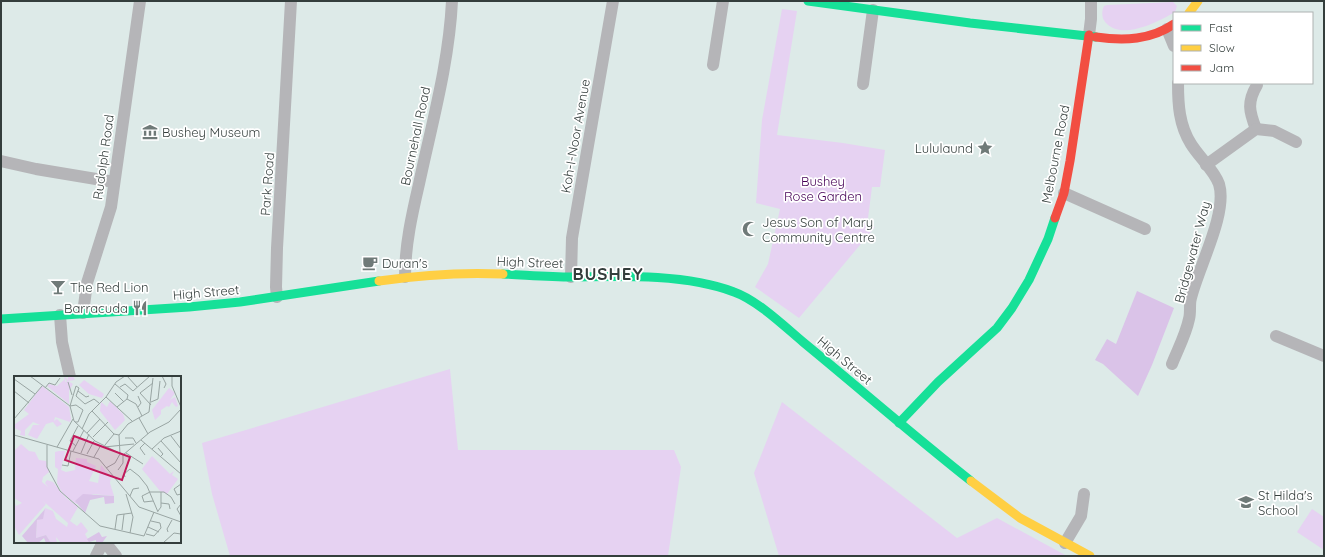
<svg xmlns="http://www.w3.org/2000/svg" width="1325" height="557" viewBox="0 0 1325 557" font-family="Quicksand,sans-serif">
	<rect width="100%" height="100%" fill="#ddeae8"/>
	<g fill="#e6d2f2">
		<path d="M1173,2L1177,6L1175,12C1160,21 1122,41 1106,23C1102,19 1101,12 1104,6L1107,5Z"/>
		<polygon points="782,9 797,11 777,135 843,143 885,150 880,187 872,187 867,226 875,227 799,318 755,287 768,264 780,209 756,203 762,120"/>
		<polygon points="450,369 458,450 674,450 681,467 668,556 230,556 212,494 202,443"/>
		<polygon points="782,402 957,538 997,518 1067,556 779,556 754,473"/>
		<polygon points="1312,509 1324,517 1324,550 1297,532"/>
	</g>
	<polygon fill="#dac3e8" points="1137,291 1174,308 1152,365 1138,396 1103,364 1095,360 1107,339 1116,344"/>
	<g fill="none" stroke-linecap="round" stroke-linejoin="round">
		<g stroke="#b5b5b8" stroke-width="12">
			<polyline points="1167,29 1174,46"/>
			<polyline points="1089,35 1091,19 1091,1"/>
			<polyline points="713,65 723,1"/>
			<polyline points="863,84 873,10"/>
			<path d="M1256,129C1249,111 1247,102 1257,85"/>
			<polyline points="1,161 36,169 114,182"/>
			<polyline points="1206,165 1256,129 1274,131 1296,142"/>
			<polyline points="1064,193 1145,229"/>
			<path d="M405,277C405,245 412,214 419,184C432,123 449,63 452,1"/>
			<polyline points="571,277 572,238 613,1"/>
			<polyline points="277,297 276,287 277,248 291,1"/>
			<polyline points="83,313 87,283 111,207 140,1"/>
			<polyline points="60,315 62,342 70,377"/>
			<polyline points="1276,336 1324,356"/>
			<path d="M1172,364C1178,349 1186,334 1189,319C1191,312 1189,304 1191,298C1198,268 1228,213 1219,184C1214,170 1199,157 1191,144C1179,125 1178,104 1178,83"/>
			<polyline points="1065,543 1081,516 1084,494"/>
			<polyline points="103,544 108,546 116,556"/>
			<polyline points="96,556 103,542"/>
		</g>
		<g stroke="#16e098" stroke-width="9">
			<polyline points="808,1 970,23 1096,37"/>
			<path d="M503,274C526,275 549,277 572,277C623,276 687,274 734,292C757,300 784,326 803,342C859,388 914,436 971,481"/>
			<polyline points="1,319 189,307 240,302 379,281"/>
			<polyline points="899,423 938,382 997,328 1012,308 1029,280 1048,239 1055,218"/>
		</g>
		<g stroke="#ffcf43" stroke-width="9">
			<polyline points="1189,13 1198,1"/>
			<path d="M379,281C420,275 461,272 503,274"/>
			<polyline points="971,481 1020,518 1090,556"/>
		</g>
		<g stroke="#f24e42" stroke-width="9">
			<path d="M1096,37C1124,41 1151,40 1174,24"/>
			<polyline points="1055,218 1064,193 1070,161 1089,35"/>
		</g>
	</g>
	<defs>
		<symbol id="museum-bare" viewBox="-9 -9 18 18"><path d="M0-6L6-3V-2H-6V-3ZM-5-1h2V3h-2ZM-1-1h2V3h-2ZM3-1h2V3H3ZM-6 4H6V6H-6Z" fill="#6f7a78" stroke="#fff" stroke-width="2.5" paint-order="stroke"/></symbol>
		<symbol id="sight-bare" viewBox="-9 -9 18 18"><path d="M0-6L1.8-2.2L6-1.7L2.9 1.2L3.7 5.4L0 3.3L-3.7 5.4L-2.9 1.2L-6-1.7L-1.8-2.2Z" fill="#6f7a78" stroke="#fff" stroke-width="2.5" paint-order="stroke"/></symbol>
		<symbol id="mosque-bare" viewBox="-9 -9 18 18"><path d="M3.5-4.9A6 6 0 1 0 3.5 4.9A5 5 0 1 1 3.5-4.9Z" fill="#6f7a78" stroke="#fff" stroke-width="2.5" paint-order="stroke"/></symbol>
		<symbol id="cafe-bare" viewBox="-9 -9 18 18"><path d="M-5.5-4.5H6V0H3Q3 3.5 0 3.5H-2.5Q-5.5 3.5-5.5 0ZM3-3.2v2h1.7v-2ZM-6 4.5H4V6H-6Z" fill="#6f7a78" stroke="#fff" stroke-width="2.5" paint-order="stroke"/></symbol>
		<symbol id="bar-bare" viewBox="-9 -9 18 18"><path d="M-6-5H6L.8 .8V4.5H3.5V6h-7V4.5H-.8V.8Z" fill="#6f7a78" stroke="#fff" stroke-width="2.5" paint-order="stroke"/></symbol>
		<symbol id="restaurant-bare" viewBox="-9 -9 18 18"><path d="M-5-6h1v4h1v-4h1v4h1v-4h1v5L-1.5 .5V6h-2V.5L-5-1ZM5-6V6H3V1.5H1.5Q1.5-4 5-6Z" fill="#6f7a78" stroke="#fff" stroke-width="2.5" paint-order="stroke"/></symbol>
		<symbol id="school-bare" viewBox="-9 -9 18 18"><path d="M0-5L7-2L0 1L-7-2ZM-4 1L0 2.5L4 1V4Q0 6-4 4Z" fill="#6f7a78" stroke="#fff" stroke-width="2.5" paint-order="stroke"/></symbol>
	</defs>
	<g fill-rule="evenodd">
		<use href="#museum-bare" x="139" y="121" width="22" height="22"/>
		<use href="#sight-bare" x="974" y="137" width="22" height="22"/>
		<use href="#mosque-bare" x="739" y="218" width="22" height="22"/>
		<use href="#cafe-bare" x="359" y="252" width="22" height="22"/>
		<use href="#bar-bare" x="47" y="276" width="22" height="22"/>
		<use href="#restaurant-bare" x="129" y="297" width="22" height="22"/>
		<use href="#school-bare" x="1235" y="491" width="22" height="22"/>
	</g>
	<g text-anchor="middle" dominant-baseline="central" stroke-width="3.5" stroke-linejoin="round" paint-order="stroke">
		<g font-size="13" fill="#343e3c" stroke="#fff" text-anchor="start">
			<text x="162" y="132">Bushey Museum</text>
			<text x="973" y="148" text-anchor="end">Lululaund</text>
			<text x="762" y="222">Jesus Son of Mary<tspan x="762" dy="15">Community Centre</tspan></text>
			<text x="382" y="263">Duran's</text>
			<text x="70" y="287">The Red Lion</text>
			<text x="128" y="308" text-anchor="end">Barracuda</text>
			<text x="1258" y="495">St Hilda's<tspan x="1258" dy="15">School</tspan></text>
		</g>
		<g font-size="13" fill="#343e3c" stroke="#fff">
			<text transform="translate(415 136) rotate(-78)">Bournehall Road</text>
			<text transform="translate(575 136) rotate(-80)">Koh-I-Noor Avenue</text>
			<text transform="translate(1055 154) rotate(-79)">Melbourne Road</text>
			<text transform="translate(103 157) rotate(-82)">Rudolph Road</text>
			<text transform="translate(267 184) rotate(-86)">Park Road</text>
			<text transform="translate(1192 252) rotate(-75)">Bridgewater Way</text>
			<text transform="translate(530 262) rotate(2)">High Street</text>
			<text transform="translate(206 292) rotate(-5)">High Street</text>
			<text transform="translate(845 360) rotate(40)">High Street</text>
		</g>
		<g font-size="13" fill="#460057" stroke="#fff">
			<text x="823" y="181">Bushey<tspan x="823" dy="15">Rose Garden</tspan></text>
		</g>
		<g font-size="17" font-weight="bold" letter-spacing="1" fill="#343e3c" stroke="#fff">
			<text x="608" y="273">BUSHEY</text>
		</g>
	</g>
	<g transform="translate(14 376)">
		<rect width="167" height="167" fill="#ddeae8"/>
		<path d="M54,0H59L61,4L54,5L59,8L55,15V28L33,10L35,8L43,10L51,3V6L53,5L50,2L51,1L54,4ZM70,4L90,18L88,22L75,18L65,9ZM28,10L55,31L57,43L56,46L41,41L40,45L43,43L48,48L43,51L39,46L32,48L23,63L14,59L19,49H26L19,46L11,54V60L6,59L7,55L0,52V49L15,38L10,34ZM155,12L161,17L156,24L161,21L164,30L162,31L158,26L155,31L153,30L147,34V38L141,44L138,34ZM96,25L109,38L111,44L101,54L86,35L87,26L93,31ZM7,68L15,75L21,76L25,84L32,85L35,96L29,101L28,106L34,111L31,107L33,104L39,106L51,121L64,131L56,145L63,150L67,146L74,155L71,158L76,167H47L42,161L43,167H37L32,159L22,162L23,144L29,141L31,132L39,135L42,143L53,151L54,147L28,124L32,128L5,159L0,150V125L2,130L8,127L0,122V75ZM45,75H51L47,94L52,96L61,94L62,82L73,83V86L82,90L75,105L84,107L87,89L97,101L96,107L100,120L79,118L62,128L49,118L43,107L44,93L41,91V76ZM138,80L156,98L160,95L158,99L164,103L153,118L146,115L128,93Z" fill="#e6d2f2"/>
		<path d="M69,118L100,120V127L91,128L90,121L76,124L71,137L61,125ZM31,133L29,143L23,144L22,162L32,159L37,167H32L30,162L24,167H14L8,160ZM85,156L88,161L93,160L88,167H82V164L75,166L73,163Z" fill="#dac3e8"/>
		<path fill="none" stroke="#99a5a3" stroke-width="1" d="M16,0L56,30M113,0L123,11M148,0L152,8L150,12M158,0V10L167,31M0,3L21,18M54,6L58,19M101,8L114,19L113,23M62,10L56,30L60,45L81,65L109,79M62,10L65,12L62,20L71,28L80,23L85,27M106,11L111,8L119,15L136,0M31,12L35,7L41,9L46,2M0,15L15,27M64,15L72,21L75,20M101,17L110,26M124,20L127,27L124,31M92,21L118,45M113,23L122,28L128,40M137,26L144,23L146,5M137,29L126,17L139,7M56,30L62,29L69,34L64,46H61M103,31L113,23M78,35L100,58L105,59L106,78L101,87L92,92M125,42L134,58M0,43L28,10M68,53L75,38L92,21L102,6L111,0M73,57L86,43M0,59L85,83L125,131L167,146M105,59L114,48L135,36L139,2M157,60L167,73M79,61L94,46M111,62H119L122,67M127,64L167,98M147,65L167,87M33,69V91L46,115L86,150L130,160L140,136M91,69L100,58M62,70L56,65L64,50M43,71L59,43M90,71L120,68M144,72L149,78L146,81M138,73L150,62L167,55M59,75L70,54M67,77L75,58M112,77L129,88M73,78L80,65M109,79L136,56L155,46L167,33M131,79L126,72L131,67M80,81L87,69M48,89L54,90L57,75M104,94L109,87V79M111,101L110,98L116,93L125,100L133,110L144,136M167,108L160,113L163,119L167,118M136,116H150L157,121L161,128M136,116L128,120L130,126L139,125M112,118L119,141L116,157M116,120L119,113L125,112M147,127L155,128L156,133M167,128L163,133L167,140M144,135L147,131V116M134,151L145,156M101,153L103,139L118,137M108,154L110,138M154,156L153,153L158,144M132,158L140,160L147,152L146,147L137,145M149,167L160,157L167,158"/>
		<path fill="#c2185b" fill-opacity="0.15" stroke="#c2185b" stroke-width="2" d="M60,60L116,81L108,104L51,84Z"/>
		<rect width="167" height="167" fill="none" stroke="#343e3c" stroke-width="2"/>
	</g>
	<rect width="1325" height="557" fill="none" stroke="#343e3c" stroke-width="4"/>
	<rect x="1173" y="12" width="140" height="72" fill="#ffffff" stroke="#aeb2b1"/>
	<rect x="1181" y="25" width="20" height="6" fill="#16e098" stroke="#aeb2b1"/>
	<text x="1209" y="32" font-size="12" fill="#343e3c">Fast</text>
	<rect x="1181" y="45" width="20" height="6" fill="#ffcf43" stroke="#aeb2b1"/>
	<text x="1209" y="52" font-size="12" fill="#343e3c">Slow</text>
	<rect x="1181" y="65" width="20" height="6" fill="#f24e42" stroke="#aeb2b1"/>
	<text x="1209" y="72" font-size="12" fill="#343e3c">Jam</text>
</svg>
